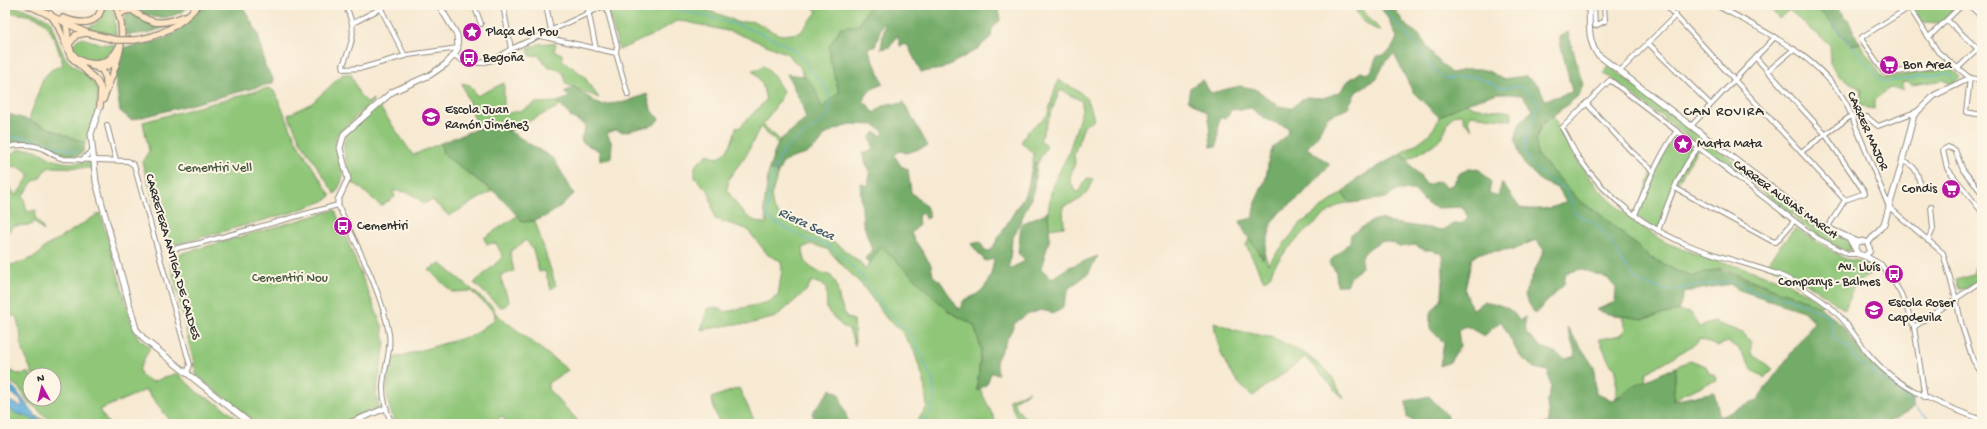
<svg xmlns="http://www.w3.org/2000/svg" width="1987" height="429" viewBox="0 0 1987 429" font-family="'Gochi Hand',sans-serif">
	<rect width="100%" height="100%" fill="#fcf5e5"/>
	<filter id="ink" filterUnits="userSpaceOnUse"><feTurbulence type="fractalNoise" baseFrequency=".025" numOctaves="2"/><feDisplacementMap in="SourceGraphic" scale="8" xChannelSelector="R" yChannelSelector="G"/><feConvolveMatrix kernelMatrix="1 2 1 2 8 2 1 2 1" color-interpolation-filters="sRGB"/></filter>
	<filter id="wash" filterUnits="userSpaceOnUse"><feTurbulence type="fractalNoise" baseFrequency=".012" numOctaves="4" result="noise"/><feDisplacementMap in="SourceGraphic" scale="16" xChannelSelector="R" yChannelSelector="G"/><feGaussianBlur stdDeviation="0.9" result="paint"/><feColorMatrix in="noise" values="0 0 0 0 0 0 0 0 0 0 0 0 0 0 0 0 0 1.4 0 .05"/><feComposite in="paint" operator="in"/></filter>
	<g filter="url(#wash)">
		<rect width="100%" height="100%" fill="#f7e9d2"/>
		<g fill="#8fc678" stroke="#5d7852">
			<path d="M105,5H109L114,14L116,35L85,28C98,25 103,18 105,5Z"/>
			<path d="M607,5H693C707,12 725,14 738,23C758,17 762,28 778,34C784,36 794,33 800,33L817,12L814,8L818,5H872L867,9L859,25L841,27L835,77L839,92L821,109L814,86L804,76L800,67L786,53L736,33L687,22L676,21L657,33L619,50Z"/>
			<path d="M1354,5H1359L1361,9L1382,32C1368,26 1358,20 1354,5Z"/>
			<path d="M1767,5C1781,5 1798,2 1812,5C1819,7 1843,38 1851,45L1859,43L1884,78L1949,67L1960,77L1959,79L1950,84L1944,80L1912,85L1908,82L1902,83V90L1890,88L1874,100V109L1859,106L1862,90L1838,75L1831,65L1830,45L1789,10L1779,19Z"/>
			<polygon points="1922,5 1959,5 1940,23 1922,22 1914,10"/>
			<path d="M5,6L25,9L50,20C54,31 61,55 69,62C79,71 98,79 98,96C98,111 89,129 85,143L29,120L43,78L51,70L63,65C60,54 53,30 44,22C34,14 17,14 5,12Z"/>
			<path d="M82,38L102,44L116,45C113,49 111,53 108,56C97,64 79,61 73,49V44L78,39Z"/>
			<polygon points="547,43 556,44 554,51 562,54 562,60 583,75 599,98 566,84 563,72 547,66 539,55 530,56 528,49 539,44"/>
			<path d="M763,65L772,74L783,91L781,98L763,125L780,140L778,144L760,127L747,154L729,178L727,190C737,205 746,223 767,223L764,208L769,169L778,173L771,196L773,208L780,215L788,217L806,232L835,243L860,262L865,270L881,245L948,311L974,325L981,349L977,390L980,389L997,424H915L927,407L924,381L914,351L902,332L887,319L863,286L827,249L811,244L803,248C804,269 813,269 831,276L836,283L840,302L847,318L854,320L855,346L849,329L842,326L827,310L826,286L812,281L806,291L776,317L749,324H735L701,330L707,309L714,307L726,312L768,302L778,296L782,270L781,261L768,255L747,229L715,219L709,192L695,178V166L708,154L718,158C730,150 733,141 736,127L739,128L766,100L762,83L752,70H758Z"/>
			<polygon points="1608,65 1814,222 1847,240 1850,244 1851,250 1845,251 1818,236 1796,219 1795,216 1663,118 1663,115 1657,114 1604,73"/>
			<path d="M343,74H351L359,94L368,103L373,99V101L336,136C334,162 353,167 335,194L301,142L288,115L312,103Z"/>
			<path d="M1058,80C1081,93 1088,92 1094,120L1084,126L1074,154L1075,163L1070,177L1071,184L1078,193L1087,178L1093,179C1085,198 1083,200 1063,206L1064,227L1049,229L1048,212L1052,186L1068,155L1082,110V101L1060,90L1040,141L1047,146L1037,164L1033,162V153L1021,142L1030,129L1047,116Z"/>
			<polygon points="462,83 470,85 477,96 504,83 504,114 523,110 536,103 557,102 560,106 509,131 487,125 478,128"/>
			<polygon points="268,88 274,91 298,144 331,196 324,201 290,213 174,245 165,239 142,162 149,151 143,122"/>
			<path d="M1466,103L1473,107L1512,112V120L1470,115L1468,121L1472,129L1464,121L1462,114C1447,114 1449,126 1442,136C1435,146 1418,153 1408,160L1401,153C1416,144 1434,135 1439,117Z"/>
			<path d="M379,106L413,155L441,143L443,154L492,191L449,216L432,200L423,204C415,194 406,190 393,191L395,197L381,206L357,185L351,183C350,170 345,160 344,149C341,130 366,117 379,106Z"/>
			<path d="M1553,116C1573,162 1605,202 1646,229C1653,234 1660,240 1667,243C1703,258 1740,266 1777,279C1793,284 1808,295 1822,303L1820,307L1722,268L1693,276L1677,271L1651,258L1601,215L1580,201L1537,155C1536,134 1536,129 1553,116Z"/>
			<polygon points="1676,132 1698,148 1675,188 1658,231 1635,215 1653,171"/>
			<path d="M31,149C41,151 42,154 50,158C61,164 79,163 91,162L92,168L50,167L44,171L39,179L32,182L27,191L23,194L27,212L36,210L35,217L43,229V231L34,221L32,225L13,226L5,236V218L10,202L5,191V181L16,196L30,175L19,167L6,166L5,158L17,150Z"/>
			<path d="M1342,193L1351,203C1348,203 1344,203 1342,204C1326,210 1272,259 1271,275L1264,281L1246,245L1249,239L1257,248L1262,258L1264,252L1268,264L1300,224Z"/>
			<polygon points="335,210 382,326 385,343 376,394 379,407 336,424 258,424 197,376 169,257"/>
			<polygon points="100,213 134,330 139,339 150,347 139,370 142,376 152,382 177,373 198,393 220,405 244,424 173,424 146,390 99,410 109,424 54,424 28,401 19,388 5,378 5,367 17,374 29,373 31,375 30,399 54,399 54,375 33,375 20,343 21,335 16,316 8,315 5,312 5,262 13,265 37,256 45,247"/>
			<polygon points="517,216 524,222 535,221 556,286 551,289 545,271 539,272 533,250 526,240 510,252 514,271 500,276 509,302 505,306 500,307 474,283 503,257 496,243 487,244 484,238"/>
			<path d="M1795,228L1845,259L1863,262L1873,268L1872,274C1852,283 1852,290 1845,310C1820,292 1796,273 1765,265Z"/>
			<path d="M440,263L494,308L495,313L568,370L548,383V389L581,424H506L503,416L490,424H396C384,400 386,385 391,359L473,335L494,320L495,313L471,291L452,292L429,270Z"/>
			<polygon points="1975,267 1982,268 1982,277 1965,289 1959,289 1956,280 1973,275"/>
			<polygon points="1678,311 1691,313 1699,327 1714,322 1743,333 1751,342 1751,354 1773,369 1764,378 1761,375 1753,371 1739,349 1728,342 1717,346 1699,339 1697,343 1646,373 1645,381 1633,386 1616,398 1616,369 1610,364 1599,339 1621,335 1626,329 1622,316 1643,319"/>
			<path d="M1214,322L1235,330L1274,338L1307,355L1331,375L1344,399L1305,357L1253,396C1229,379 1217,350 1214,322Z"/>
			<polygon points="1690,360 1706,366 1709,373 1715,376 1716,380 1683,394 1673,401 1676,367"/>
			<polygon points="739,388 756,424 719,424 711,398"/>
			<polygon points="1029,391 1013,402 1021,414 1033,424 1019,424 1009,400"/>
			<polygon points="5,400 52,424 5,424"/>
		</g>
		<g fill="#73ab68" stroke="#4f6b4a" fill-rule="evenodd">
			<path d="M131,5H191C170,22 151,22 131,5Z"/>
			<path d="M204,5H242L258,34L265,66L273,78V83L131,120L120,111L115,77L125,47C165,42 177,36 204,5Z"/>
			<path d="M872,5H998L1001,19L992,29L991,37L976,50L942,69L921,72L907,44L900,46L898,35L890,47L881,49L885,23L881,27L875,47L868,48L883,83C873,87 867,92 863,102L868,105L874,113C883,105 888,102 900,104L903,101L928,146L907,153L900,151L894,155L901,166L908,169L911,192L926,206L930,217L926,219L922,213L918,216L919,225L911,234L931,265L933,276L940,281L959,310L964,300C987,292 990,281 994,259L985,261L971,244L980,242L986,252L991,250L1027,191L1033,162L1037,164L1033,194L1012,240L1009,269L1025,261L1018,253L1021,224L1048,212L1050,238L1041,268L1051,279L1069,267L1098,256L1088,274L1069,288L1062,309L1054,313L1041,310L1026,315L1015,323L996,361L998,374L991,373L987,384L977,391L981,349L974,325L948,311L881,246L870,263L865,259L872,250L863,223L860,183L868,186L870,174L862,153L874,150L870,138L875,132L882,136L884,132L874,125L851,124L832,131L825,135L819,144L806,154L789,159L782,164L778,173L769,169L776,148L780,140L806,119L802,105L787,74L804,76L814,86L822,108L839,92L830,59L829,46L841,27L859,25L867,9Z"/>
			<path d="M1379,5H1392L1404,23L1419,35L1433,55L1451,73C1473,68 1482,65 1502,79L1525,76L1539,86L1545,100L1572,92L1559,37L1568,32L1583,85L1577,97L1541,125L1536,137L1537,155L1580,201L1601,215L1651,258L1677,271L1693,276L1719,269L1797,297L1820,307L1840,323L1860,351L1890,379L1913,396V408L1886,424H1541L1549,423L1547,402L1551,388L1548,371L1534,368L1519,355L1501,321L1484,336L1466,326L1458,330L1460,346L1450,362L1440,366L1444,343L1430,329V314L1442,298L1443,274L1442,252L1437,253L1432,250H1424L1415,245L1399,247L1394,243L1381,241C1370,248 1359,252 1362,267L1351,277L1347,285H1337L1336,272L1329,262L1350,242L1351,234L1374,220L1381,219L1392,223L1443,230L1453,224L1463,223L1468,218L1463,207L1437,208L1427,204L1414,190H1398L1386,198L1351,203L1342,193L1354,181L1401,153L1427,185L1439,181L1446,187L1452,185L1460,173L1471,168L1480,170L1491,182L1489,193L1498,196L1502,183L1520,208C1535,210 1554,210 1566,201L1557,188L1541,181L1524,164L1520,155L1515,140L1520,122L1533,110L1522,95L1498,93L1466,103L1439,117L1413,92L1394,54L1385,62L1377,78L1356,92L1347,109L1327,117L1318,135L1307,148L1330,164L1300,197L1280,212L1272,222L1263,259C1256,245 1244,236 1240,221L1253,218L1257,198L1266,178L1269,158L1273,147L1288,134L1289,128L1265,119L1251,108L1231,110L1226,118H1219L1217,146L1211,147L1208,113L1188,100L1190,88L1202,80L1211,93L1240,86L1256,89L1278,106L1291,108L1306,97L1323,98L1340,92L1348,81L1361,72L1366,74L1371,72L1377,56C1389,55 1393,48 1397,37L1389,20ZM1536,240L1544,250L1524,295L1535,314L1564,284L1566,273L1582,269L1607,278L1616,288L1615,302L1596,310L1608,314L1643,319L1678,311L1684,292L1730,284L1739,290L1803,311L1814,322L1756,401L1720,417L1714,392L1673,401L1676,367L1633,386L1623,395L1612,400L1596,394L1594,367L1567,327L1576,356L1565,359L1551,350L1541,347L1526,333L1525,317L1519,321C1513,307 1498,304 1484,301L1472,310L1465,290L1472,258L1480,253L1513,249Z"/>
			<path d="M1813,5H1836L1849,21L1859,43L1851,45C1838,33 1827,16 1813,5Z"/>
			<polygon points="127,13 131,13 154,25 168,26 149,33 126,35 124,16"/>
			<polygon points="574,87 600,105 625,102 647,94 651,109 659,119 654,125 623,132 615,130 607,133 612,144 611,158 600,161 599,151 582,142 581,137 585,130 585,125 571,117 557,102 570,97 564,92"/>
			<polygon points="5,113 29,120 85,143 83,152 78,156 56,153 43,145 24,142 5,144"/>
			<path d="M487,125L509,131L554,159L574,194C557,209 548,220 523,222L497,194L443,154L441,143Z"/>
			<polygon points="831,389 839,394 849,424 816,424 812,413"/>
			<polygon points="1429,396 1446,414 1449,424 1421,424 1407,418 1406,401"/>
		</g>
		<polygon fill="#5fadd9" stroke="#456c82" points="5,381 15,389 37,418 47,424 36,424 31,418 15,413 5,406 5,399 23,407 21,401 5,387"/>
		<g fill="none" stroke-linecap="round" stroke-linejoin="round">
			<g stroke="#5fadd9" stroke-width="1">
				<path d="M654,5L658,7C693,11 770,30 797,53C803,58 807,66 812,72C828,90 834,92 828,117C818,125 789,143 783,152C771,171 767,195 768,218L805,239L825,244L835,250L861,275L886,310L908,331L918,348L933,382L934,402L930,413L922,424"/>
				<path d="M1380,5L1406,34L1431,67L1444,79L1475,76L1502,88L1517,86L1523,88L1537,100C1540,116 1525,131 1525,147C1525,162 1541,175 1553,182C1557,185 1563,186 1566,190C1571,197 1571,206 1575,213C1582,217 1590,220 1597,225C1614,240 1620,264 1637,280C1646,287 1656,285 1665,291L1727,281L1736,282L1755,292L1788,298L1821,312L1827,316L1831,322L1834,339L1850,348L1858,363L1895,387L1918,411L1938,424"/>
				<polyline points="1817,5 1881,80 1886,82 1946,73 1951,75 1954,79"/>
				<polyline points="5,136 27,138 77,152"/>
			</g>
		</g>
	</g>
	<g filter="url(#ink)">
		<g fill="none" stroke-linecap="round" stroke-linejoin="round">
			<defs>
				<g id="minor">
					<path d="M345,5C358,30 353,41 343,65L344,69L362,68L408,55L458,48"/>
					<polyline points="379,5 405,56"/>
					<polyline points="474,5 481,24"/>
					<polyline points="503,5 511,49"/>
					<polyline points="546,5 551,30"/>
					<polyline points="587,5 596,49"/>
					<polyline points="1594,5 1595,26 1605,21 1604,5"/>
					<polyline points="1667,5 1672,12 1845,200"/>
					<path d="M1716,5C1763,31 1821,56 1847,105L1889,207L1943,253L1956,299L1962,326L1973,360L1982,374"/>
					<polyline points="1908,5 1938,52 1970,78"/>
					<polyline points="1969,5 1982,17"/>
					<polyline points="1910,7 1862,37 1862,40 1883,71 1886,74 1951,63"/>
					<polyline points="442,9 451,5"/>
					<polyline points="1947,20 1978,49"/>
					<polyline points="353,23 387,5"/>
					<polyline points="540,36 616,53 628,95"/>
					<polyline points="1929,37 1962,5"/>
					<polyline points="1648,43 1710,104"/>
					<polyline points="454,55 465,62 481,63 496,59 511,49 606,5 617,46 616,53"/>
					<polyline points="1756,58 1825,134 1865,193 1845,200 1827,228"/>
					<polyline points="1958,68 1982,45"/>
					<polyline points="1620,71 1676,15"/>
					<polyline points="1768,71 1794,49"/>
					<polyline points="1970,78 1966,112 1982,115"/>
					<polyline points="1970,78 1982,80"/>
					<polyline points="1586,103 1631,151 1653,171"/>
					<polyline points="1867,117 1878,126 1918,111"/>
					<polyline points="107,125 116,160"/>
					<polyline points="1691,126 1775,37"/>
					<path d="M5,147C16,145 31,143 41,148C49,151 55,157 64,159L128,161L134,165L190,365L187,373"/>
					<polyline points="1801,152 1851,116"/>
					<polyline points="82,160 92,151"/>
					<path d="M1902,161C1915,165 1917,171 1920,184"/>
					<polyline points="1675,188 1772,241 1776,242 1794,221"/>
					<polyline points="1982,193 1963,170 1955,150 1948,147 1943,150 1947,168 1982,212"/>
					<polyline points="5,197 8,205 5,213"/>
					<path d="M1635,215C1646,186 1658,158 1676,132"/>
					<path d="M1658,231C1668,203 1678,172 1698,148"/>
					<polyline points="1928,241 1933,229 1931,206"/>
					<path d="M173,249L200,243L338,205C355,242 383,294 389,334C392,352 383,370 383,388C383,401 387,413 392,424"/>
					<path d="M1858,254H1848L1817,238L1610,80L1562,128C1568,137 1572,148 1578,157C1607,199 1649,231 1696,248C1722,258 1750,264 1777,274C1792,279 1807,291 1821,300C1846,317 1853,336 1872,358C1901,391 1943,405 1982,420"/>
					<polyline points="1881,265 1891,277 1901,294 1914,327 1925,398"/>
					<polyline points="1914,327 1982,281"/>
				</g>
				<g id="tertiary">
					<path d="M1589,5C1590,23 1587,38 1597,54L1819,224L1858,242"/>
					<polyline points="100,106 91,134 96,182 136,329 145,340 251,424"/>
					<polyline points="338,205 338,200 348,179 340,148 344,134 392,92 430,75 446,64 454,55 458,48 457,35 439,5"/>
					<polyline points="1849,238 1858,254 1865,256 1870,251 1868,243 1863,241 1858,242 1855,247"/>
					<polyline points="1868,243 1884,224 1900,170 1914,115 1935,95 1970,78"/>
					<polyline points="1865,256 1881,265"/>
					<polyline points="347,424 386,408"/>
				</g>
				<g id="secondary">
					<polyline points="28,5 87,33 116,40"/>
					<path d="M126,5C148,24 159,27 185,16"/>
					<polyline points="50,14 58,26 71,57 97,81 101,89 100,106"/>
					<polyline points="119,15 125,11 132,10"/>
					<path d="M63,18C79,24 99,27 102,5"/>
					<path d="M66,23C68,32 67,44 71,51C77,64 97,67 108,60C113,57 117,51 120,45"/>
					<path d="M134,40C160,37 181,25 198,5"/>
					<polyline points="69,44 76,35 86,33"/>
					<polyline points="92,66 101,68 106,78 106,85"/>
					<polyline points="98,69 108,66 117,59"/>
					<path d="M103,100C113,70 132,37 115,5"/>
				</g>
			</defs>
			<use href="#minor" stroke="#918a7e" stroke-width="6"/>
			<use href="#tertiary" stroke="#918a7e" stroke-width="7"/>
			<use href="#secondary" stroke="#918a7e" stroke-width="8"/>
			<use href="#minor" stroke="#fff" stroke-width="4"/>
			<use href="#tertiary" stroke="#fff" stroke-width="5"/>
			<use href="#secondary" stroke="#fee5c5" stroke-width="5.5"/>
			<defs>
				<polyline id="secondary-bridge" points="116,40 134,40"/>
			</defs>
			<use href="#secondary-bridge" stroke="#918a7e" stroke-width="8" stroke-linecap="butt"/>
			<use href="#secondary-bridge" stroke="#fee5c5" stroke-width="5.5"/>
		</g>
	</g>
	<defs>
		<symbol id="sight-disc" viewBox="-11 -11 22 22"><circle r="9.5" fill="#b5179e" stroke="#fcf5e5"/><path d="M0-6L1.8-2.2L6-1.7L2.9 1.2L3.7 5.4L0 3.3L-3.7 5.4L-2.9 1.2L-6-1.7L-1.8-2.2Z" fill="#fff"/></symbol>
		<symbol id="bus-disc" viewBox="-11 -11 22 22"><circle r="9.5" fill="#b5179e" stroke="#fcf5e5"/><path d="M-5-6H5V4H4V6H2V4H-2V6H-4V4H-5ZM-3.5-4V0h7V-4ZM-3.5 1.2v1.5H-2V1.2ZM2 1.2v1.5H3.5V1.2Z" fill="#fff"/></symbol>
		<symbol id="supermarket-disc" viewBox="-11 -11 22 22"><circle r="9.5" fill="#b5179e" stroke="#fcf5e5"/><path d="M-6-5.5h2.5l.6 2H6L4.5 2H-2.5L-4.4-4H-6ZM-1.5 3.2a1.3 1.3 0 1 0 .1 0ZM3 3.2a1.3 1.3 0 1 0 .1 0Z" fill="#fff"/></symbol>
		<symbol id="school-disc" viewBox="-11 -11 22 22"><circle r="9.5" fill="#b5179e" stroke="#fcf5e5"/><path d="M0-5L7-2L0 1L-7-2ZM-4 1L0 2.5L4 1V4Q0 6-4 4Z" fill="#fff"/></symbol>
	</defs>
	<g fill-rule="evenodd">
		<use href="#sight-disc" x="461" y="21" width="22" height="22"/>
		<use href="#bus-disc" x="458" y="47" width="22" height="22"/>
		<use href="#supermarket-disc" x="1878" y="54" width="22" height="22"/>
		<use href="#school-disc" x="420" y="106" width="22" height="22"/>
		<use href="#sight-disc" x="1672" y="133" width="22" height="22"/>
		<use href="#supermarket-disc" x="1940" y="178" width="22" height="22"/>
		<use href="#bus-disc" x="332" y="215" width="22" height="22"/>
		<use href="#bus-disc" x="1883" y="263" width="22" height="22"/>
		<use href="#school-disc" x="1863" y="299" width="22" height="22"/>
	</g>
	<g text-anchor="middle" dominant-baseline="central" stroke-width="4" stroke-linejoin="round" paint-order="stroke">
		<g font-size="13" fill="#2b2b2b" stroke="#fcf5e5" text-anchor="start">
			<text x="486" y="32">Plaça del Pou</text>
			<text x="483" y="58">Begoña</text>
			<text x="1903" y="65">Bon Area</text>
			<text x="445" y="110">Escola Juan<tspan x="445" dy="15">Ramón Jiménez</tspan></text>
			<text x="1697" y="144">Marta Mata</text>
			<text x="1937" y="189" text-anchor="end">Condis</text>
			<text x="357" y="226">Cementiri</text>
			<text x="1880" y="267" text-anchor="end">Av. Lluís<tspan x="1880" dy="15">Companys - Balmes</tspan></text>
			<text x="1888" y="303">Escola Roser<tspan x="1888" dy="15">Capdevila</tspan></text>
		</g>
		<g font-size="13" fill="#2b2b2b" stroke="#fcf5e5">
			<text transform="translate(1867 131) rotate(66)">CARRER MAJOR</text>
			<text transform="translate(1785 200) rotate(36)">CARRER AUSIAS MARCH</text>
			<text transform="translate(172 257) rotate(74)">CARRETERA ANTIGA DE CALDES</text>
		</g>
		<g font-size="13" fill="#495a42" stroke="#fcf5e5">
			<text x="215" y="168">Cementiri Vell</text>
			<text x="290" y="278">Cementiri Nou</text>
		</g>
		<g font-size="14" letter-spacing="1" fill="#2b2b2b" stroke="#fcf5e5">
			<text x="1724" y="112">CAN ROVIRA</text>
		</g>
		<g font-size="14" font-style="italic" fill="#3d5868" stroke="#fcf5e5">
			<text transform="translate(806 225) rotate(25)">Riera Seca</text>
		</g>
	</g>
	<rect width="1987" height="429" fill="none" stroke="#fcf5e5" stroke-width="20"/>
	<g transform="translate(42 387) rotate(352)"><circle r="19" fill="#fcf5e5" stroke="#a8a49b"/>
	<path d="M0-3L7 15L0 10L-7 15Z" fill="#b5179e"/>
	<text y="-6" font-size="11" font-weight="bold" text-anchor="middle" fill="#2b2b2b">N</text>
	</g>
</svg>
